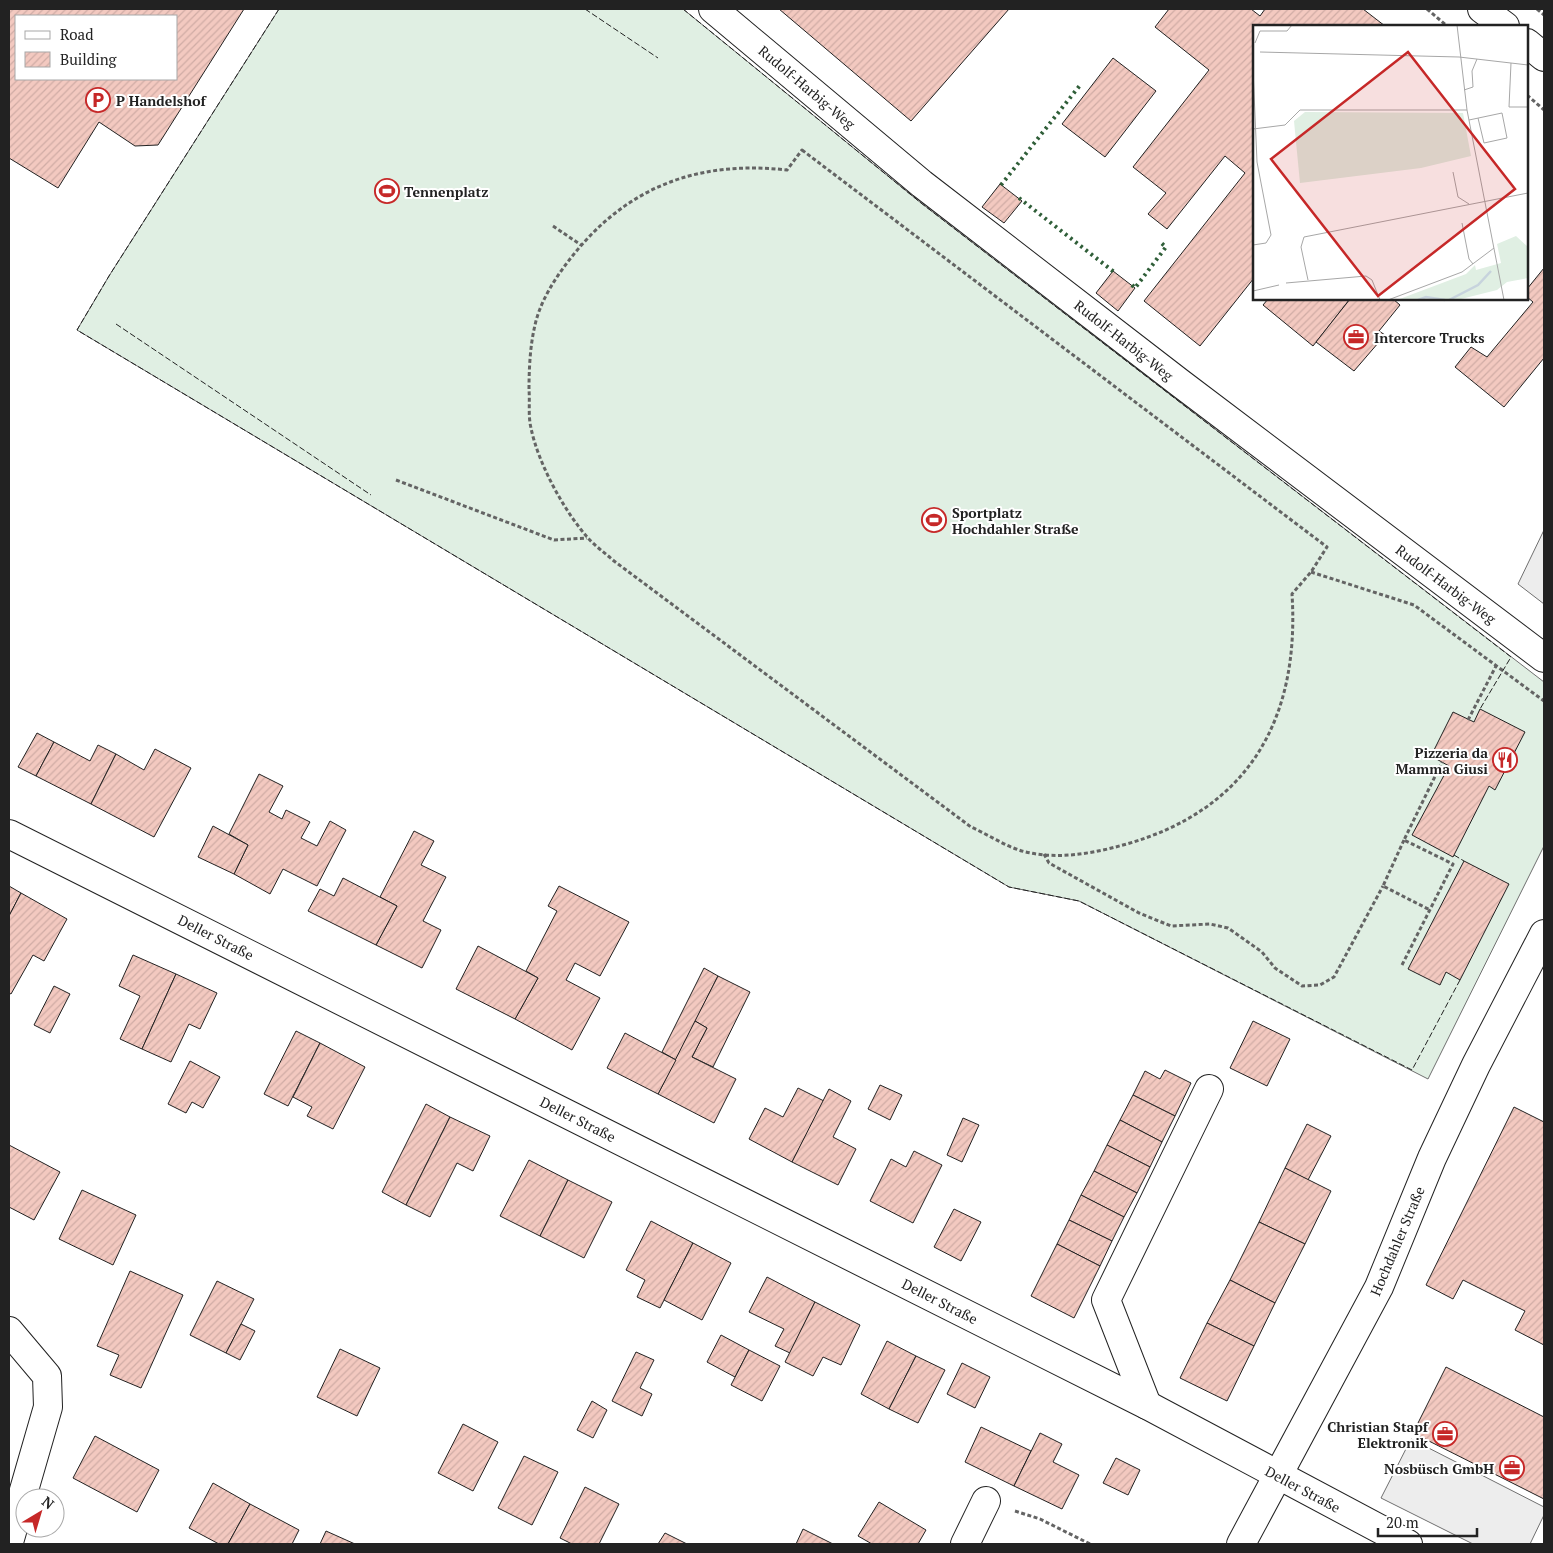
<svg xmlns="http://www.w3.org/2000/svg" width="1553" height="1553" viewBox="0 0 1553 1553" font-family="'PT Serif',serif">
	<defs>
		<pattern id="building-hatch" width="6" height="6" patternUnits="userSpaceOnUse" patternTransform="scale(1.25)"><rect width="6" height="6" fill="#f3c9c0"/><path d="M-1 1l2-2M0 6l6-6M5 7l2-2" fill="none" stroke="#d0aca5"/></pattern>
	</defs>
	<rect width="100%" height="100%" fill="#fff"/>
	<polygon fill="#e0efe3" stroke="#6f6f6f" points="279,9 683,9 921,203 1544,682 1544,846 1428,1079 1079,901 1009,887 77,330 109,276"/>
	<g fill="#ededed" stroke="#6f6f6f">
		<polygon points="1544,530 1544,604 1518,584"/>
		<polygon points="1411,1439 1544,1507 1544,1515 1530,1544 1473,1544 1381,1498"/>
	</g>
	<g fill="url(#building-hatch)" stroke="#222" fill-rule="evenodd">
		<path d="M9,9H244L158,145L135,146L99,122L58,188L9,158ZM16,16H176V79H16Z"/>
		<polygon points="779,9 1009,9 911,121"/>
		<polygon points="1169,9 1251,9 1260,16 1265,9 1363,9 1385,26 1254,26 1254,278 1200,346 1144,301 1245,173 1225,156 1167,229 1148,214 1166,193 1133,167 1209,70 1155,27"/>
		<polygon points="1113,58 1156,91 1105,157 1062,124"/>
		<polygon points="1000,184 1022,201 1004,223 982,207"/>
		<polygon points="1544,268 1544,358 1504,407 1455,367 1471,347 1487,357 1533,302 1527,297 1527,289"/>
		<polygon points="1113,271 1135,288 1118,311 1096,293"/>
		<polygon points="1268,299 1350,299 1313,346 1263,305"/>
		<polygon points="1350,299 1393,299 1400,305 1379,331 1385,335 1354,371 1316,342"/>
		<polygon points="1480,709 1525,732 1495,790 1489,786 1453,857 1412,835 1449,766 1431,756 1453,712 1474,722"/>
		<polygon points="37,733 54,742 36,776 18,767"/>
		<polygon points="54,742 90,761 98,745 116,754 91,804 36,776"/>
		<polygon points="155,749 191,768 154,837 91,804 116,754 144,770"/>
		<polygon points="259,774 283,786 269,812 282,819 286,810 310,822 301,838 317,846 330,821 346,830 317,886 283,869 270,894 234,874 248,845 229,834"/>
		<polygon points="213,826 248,845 234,874 198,857"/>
		<polygon points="414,831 434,841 421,865 446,877 423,921 441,930 422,968 376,945 397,906 380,897"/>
		<polygon points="1464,861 1509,884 1460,980 1446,972 1440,985 1408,969"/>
		<polygon points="343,878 397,906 376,945 308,911 320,889 334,896"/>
		<polygon points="9,886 21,893 9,916"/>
		<polygon points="559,886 629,922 600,976 575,963 566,980 600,998 572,1050 515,1019 538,978 526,971 557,911 548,906"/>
		<polygon points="21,893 67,919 44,961 33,955 11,994 9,993 9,916"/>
		<polygon points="478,946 538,978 515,1019 456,989"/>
		<polygon points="133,955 176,974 142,1049 120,1039 140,996 119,986"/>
		<polygon points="704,968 718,976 676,1060 662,1052"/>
		<polygon points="176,974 217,993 200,1029 189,1024 171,1062 142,1049"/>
		<polygon points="718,976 750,992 713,1067 692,1057 707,1028 695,1021"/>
		<polygon points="54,986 70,994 50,1033 34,1025"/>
		<polygon points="695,1021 707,1028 692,1057 736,1079 714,1123 658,1094"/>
		<polygon points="1253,1021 1290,1039 1267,1086 1230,1068"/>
		<polygon points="296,1031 320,1043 288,1106 264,1094"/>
		<polygon points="625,1033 676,1060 658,1094 607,1068"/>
		<polygon points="320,1043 365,1067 333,1129 307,1116 312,1107 293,1097"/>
		<polygon points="190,1061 220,1077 203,1108 192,1102 186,1113 168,1104"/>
		<polygon points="1165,1070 1191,1083 1175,1116 1133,1095 1145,1071 1160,1079"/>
		<polygon points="880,1085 902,1095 890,1120 868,1109"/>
		<polygon points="798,1088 824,1101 792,1162 749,1139 765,1108 783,1117"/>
		<polygon points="829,1089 851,1101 833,1137 856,1149 838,1185 792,1162"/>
		<polygon points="1133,1095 1175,1116 1162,1142 1120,1120"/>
		<polygon points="426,1104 450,1117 406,1205 382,1192"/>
		<polygon points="1514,1107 1544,1122 1544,1345 1515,1330 1525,1311 1463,1280 1453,1299 1426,1285"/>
		<polygon points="450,1117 490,1136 473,1171 457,1163 430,1217 406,1205"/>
		<polygon points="963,1118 979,1125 962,1162 947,1155"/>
		<polygon points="1120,1120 1162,1142 1150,1167 1107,1145"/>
		<polygon points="1307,1124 1331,1136 1308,1180 1285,1168"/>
		<polygon points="9,1145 60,1172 34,1220 9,1207"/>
		<polygon points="1107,1145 1150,1167 1137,1193 1094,1171"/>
		<polygon points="914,1151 942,1165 913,1223 870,1201 891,1159 906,1167"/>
		<polygon points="529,1160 568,1180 540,1236 500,1216"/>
		<polygon points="1285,1168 1331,1191 1305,1244 1259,1222"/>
		<polygon points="1094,1171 1137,1193 1124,1217 1081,1195"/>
		<polygon points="568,1180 612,1202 584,1258 540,1236"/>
		<polygon points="82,1190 136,1215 113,1265 59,1239"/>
		<polygon points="1081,1195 1124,1217 1112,1241 1069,1220"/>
		<polygon points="954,1209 981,1222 961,1261 934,1247"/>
		<polygon points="1069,1220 1112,1241 1100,1266 1057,1244"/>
		<polygon points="651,1221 693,1243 660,1308 637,1297 645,1280 626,1270"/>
		<polygon points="1259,1222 1305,1244 1275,1303 1230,1280"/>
		<polygon points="693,1243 731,1263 702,1320 664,1300"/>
		<polygon points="1057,1244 1100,1266 1074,1318 1031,1296"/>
		<polygon points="130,1271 183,1295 141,1388 110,1375 119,1355 97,1346"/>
		<polygon points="767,1277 815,1302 790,1353 775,1346 784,1329 749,1312"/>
		<polygon points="1230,1280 1275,1303 1254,1346 1207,1323"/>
		<polygon points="217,1281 254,1299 226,1353 190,1335"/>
		<polygon points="815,1302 860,1325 841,1365 823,1357 813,1376 785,1362"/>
		<polygon points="1207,1323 1254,1346 1227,1401 1180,1378"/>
		<polygon points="241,1324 255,1331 240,1360 226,1353"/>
		<polygon points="721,1335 749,1350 735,1377 707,1362"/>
		<polygon points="887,1341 916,1356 889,1409 861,1394"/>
		<polygon points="340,1349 380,1368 357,1416 317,1397"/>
		<polygon points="749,1350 780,1366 762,1401 731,1385"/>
		<polygon points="636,1352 654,1360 640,1388 652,1394 642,1416 612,1401"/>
		<polygon points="916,1356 945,1370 918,1423 889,1409"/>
		<polygon points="962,1363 990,1377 975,1408 947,1394"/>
		<polygon points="1446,1367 1544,1417 1544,1499 1413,1433"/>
		<polygon points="592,1401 607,1410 593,1438 577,1430"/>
		<polygon points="463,1424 498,1442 473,1491 438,1473"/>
		<polygon points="981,1427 1031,1451 1014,1486 965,1462"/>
		<polygon points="1040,1433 1062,1444 1053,1462 1079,1475 1062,1509 1014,1486"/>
		<polygon points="95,1436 159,1470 137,1512 73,1478"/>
		<polygon points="524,1456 558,1472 532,1525 498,1508"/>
		<polygon points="1116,1458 1140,1470 1128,1495 1103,1483"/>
		<polygon points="213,1483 250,1504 228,1544 219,1544 189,1528"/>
		<polygon points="585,1487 619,1504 599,1544 572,1544 560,1538"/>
		<polygon points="879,1502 926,1530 918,1544 872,1544 858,1536"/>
		<polygon points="250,1504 299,1530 292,1544 228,1544"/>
		<polygon points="803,1529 833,1544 796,1544"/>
		<polygon points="326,1531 355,1544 320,1544"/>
		<polygon points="665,1533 687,1544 658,1544"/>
	</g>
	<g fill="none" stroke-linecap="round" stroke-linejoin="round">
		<defs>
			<g id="street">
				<polyline points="713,9 922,184 1180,383 1544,658"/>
				<polyline points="9,834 1147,1405 1408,1544"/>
				<polyline points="9,1331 47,1376 48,1407 9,1542"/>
				<polyline points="1147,1405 1106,1300 1209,1089"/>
				<polyline points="965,1544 986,1501"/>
			</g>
			<g id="secondary">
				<polyline points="1482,9 1505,26"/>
				<polyline points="1527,43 1544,57"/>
				<polyline points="1241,1544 1379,1287 1432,1158 1476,1065 1544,934"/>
			</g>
		</defs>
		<use href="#street" stroke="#222" stroke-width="30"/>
		<use href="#secondary" stroke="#222" stroke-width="30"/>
		<g stroke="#646464" stroke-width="3" stroke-dasharray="4 2.5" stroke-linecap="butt">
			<polyline points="1427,9 1447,26"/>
			<polyline points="1537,9 1544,15"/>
			<polyline points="1527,95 1544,110"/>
			<path d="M802,150L1327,547L1311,572L1292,594C1300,720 1248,811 1123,845C1091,854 1055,860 1022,851C1005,846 987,834 971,827L614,561C605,553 595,546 588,538C564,511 538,463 531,428C528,416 530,402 529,390C529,369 530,346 535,325C540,302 555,278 570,259C626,187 697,160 787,170Z"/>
			<polyline points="553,226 581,245"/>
			<polyline points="396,480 554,540 587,538"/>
			<polyline points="1311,572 1414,605 1544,701"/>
			<polyline points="1468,720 1496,666"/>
			<polyline points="1404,840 1383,886 1430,910"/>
			<polyline points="1044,854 1049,863 1139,913 1171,926 1210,924 1228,928 1262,952 1275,968 1302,986 1320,985 1334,977 1383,886"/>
			<polyline points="1402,965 1453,864 1404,840 1442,762"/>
			<polyline points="1015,1511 1040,1519 1090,1544"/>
		</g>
		<use href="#street" stroke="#fff" stroke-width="28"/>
		<use href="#secondary" stroke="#fff" stroke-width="28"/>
		<g stroke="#2f5e38" stroke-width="4" stroke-dasharray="2.5 4" stroke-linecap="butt">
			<polyline points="1001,185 1081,84"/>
			<polyline points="1019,198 1114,272"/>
			<polyline points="1132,285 1135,288 1166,247 1160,242"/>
		</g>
		<g stroke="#222" stroke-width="1" stroke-dasharray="6 2.5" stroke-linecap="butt">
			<polyline points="279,9 109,276 77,330 1009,887 1079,901 1412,1070 1460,980"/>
			<polyline points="585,9 658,58"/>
			<polyline points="683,9 921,203 1511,657 1480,709"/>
			<polyline points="116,324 371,495"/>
			<polyline points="1454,855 1464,861"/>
		</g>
	</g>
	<defs>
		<symbol id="parking-ring" viewBox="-11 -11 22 22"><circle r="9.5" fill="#fff" stroke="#c62828" stroke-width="1.5"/><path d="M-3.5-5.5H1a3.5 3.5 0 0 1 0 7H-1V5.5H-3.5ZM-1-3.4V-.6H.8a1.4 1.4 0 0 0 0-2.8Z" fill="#c62828"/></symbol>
		<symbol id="stadium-ring" viewBox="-11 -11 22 22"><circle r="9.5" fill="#fff" stroke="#c62828" stroke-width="1.5"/><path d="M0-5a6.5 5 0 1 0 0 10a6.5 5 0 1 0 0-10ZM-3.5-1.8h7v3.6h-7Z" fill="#c62828"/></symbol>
		<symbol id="office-ring" viewBox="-11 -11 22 22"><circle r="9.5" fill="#fff" stroke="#c62828" stroke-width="1.5"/><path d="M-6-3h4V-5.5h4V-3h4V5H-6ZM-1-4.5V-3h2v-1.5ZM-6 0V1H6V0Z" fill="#c62828"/></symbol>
		<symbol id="restaurant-ring" viewBox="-11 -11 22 22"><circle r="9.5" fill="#fff" stroke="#c62828" stroke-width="1.5"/><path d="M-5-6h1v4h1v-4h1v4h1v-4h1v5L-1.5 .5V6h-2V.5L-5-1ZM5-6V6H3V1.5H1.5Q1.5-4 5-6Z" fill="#c62828"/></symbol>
	</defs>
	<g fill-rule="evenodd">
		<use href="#parking-ring" x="84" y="86" width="28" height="28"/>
		<use href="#stadium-ring" x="373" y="177" width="28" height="28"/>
		<use href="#office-ring" x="1342" y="323" width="28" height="28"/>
		<use href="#stadium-ring" x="920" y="506" width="28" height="28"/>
		<use href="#restaurant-ring" x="1491" y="746" width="28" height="28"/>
		<use href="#office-ring" x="1431" y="1420" width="28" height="28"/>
		<use href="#office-ring" x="1498" y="1454" width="28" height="28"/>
	</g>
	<g text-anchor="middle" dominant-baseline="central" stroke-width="4" stroke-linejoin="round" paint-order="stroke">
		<g font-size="14" fill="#222" stroke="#fff">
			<text transform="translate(807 87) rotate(40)">Rudolf-Harbig-Weg</text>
			<text transform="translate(1124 340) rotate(38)">Rudolf-Harbig-Weg</text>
			<text transform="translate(1446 584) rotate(37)">Rudolf-Harbig-Weg</text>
			<text transform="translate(216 937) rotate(27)">Deller Straße</text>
			<text transform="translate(578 1119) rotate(27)">Deller Straße</text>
			<text transform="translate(1397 1241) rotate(-67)">Hochdahler Straße</text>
			<text transform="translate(940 1301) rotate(27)">Deller Straße</text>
			<text transform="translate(1303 1489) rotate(28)">Deller Straße</text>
		</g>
		<g font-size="14" font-weight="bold" fill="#222" stroke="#fff" text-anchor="start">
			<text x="116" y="100">P Handelshof</text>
			<text x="404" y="191">Tennenplatz</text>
			<text x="1374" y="337">Intercore Trucks</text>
			<text x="952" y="512">Sportplatz<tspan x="952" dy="16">Hochdahler Straße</tspan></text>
			<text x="1488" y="752" text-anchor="end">Pizzeria da<tspan x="1488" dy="16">Mamma Giusi</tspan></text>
			<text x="1428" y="1426" text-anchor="end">Christian Stapf<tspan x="1428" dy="16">Elektronik</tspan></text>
			<text x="1494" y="1468" text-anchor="end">Nosbüsch GmbH</text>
		</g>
	</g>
	<g transform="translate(1253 25)">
		<rect width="275" height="275" fill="#fff"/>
		<path d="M263,211L275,222V253L254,257L244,265L204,275H144L213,249L222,240L223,245L248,238L244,219Z" fill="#e0efe3"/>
		<path d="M52,87L210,88L218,131L168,143L47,158L41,96Z" fill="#e0efe3"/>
		<path fill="none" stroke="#c7d3dd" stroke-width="2.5" d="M165,275L173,272L192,275M196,275L225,260L238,246"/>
		<path fill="none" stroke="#a7a7a7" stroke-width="1" d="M204,0L214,85L251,275M2,18L7,6H34L39,0M7,27L206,32L275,40M258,38L256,82H275M0,44L4,137L18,210L13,218L0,220M211,65L220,62L219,46L224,34M216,95L249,88L254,113L231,118L225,93M0,104L32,100L47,85H214M200,147L205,172L216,179M209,198L216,234L220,239M55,255L48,222L51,212L275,168M33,258L113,251L119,255L127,275M0,266L26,260M135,275L209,247L241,223"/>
		<path fill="#c62828" fill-opacity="0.15" stroke="#c62828" stroke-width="2.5" d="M155,27L262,164L125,271L18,134Z"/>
		<rect width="275" height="275" fill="none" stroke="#222" stroke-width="2.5"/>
	</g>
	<rect width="1553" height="1553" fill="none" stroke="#222222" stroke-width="20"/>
	<rect x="15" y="15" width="162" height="65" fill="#ffffff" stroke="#a7a7a7"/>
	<rect x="25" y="31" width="25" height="8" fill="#ffffff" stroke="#a7a7a7"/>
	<text x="60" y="40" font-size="15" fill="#222222">Road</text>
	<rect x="25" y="52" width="25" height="15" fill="url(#building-hatch)" stroke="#a7a7a7"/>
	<text x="60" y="65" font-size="15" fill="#222222">Building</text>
	<g transform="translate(40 1513) rotate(38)"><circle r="24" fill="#ffffff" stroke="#a7a7a7"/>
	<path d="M0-4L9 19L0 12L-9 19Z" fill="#c62828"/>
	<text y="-8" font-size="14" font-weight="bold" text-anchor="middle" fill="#222222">N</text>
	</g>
	<path d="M1378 1528v8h99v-8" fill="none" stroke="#222222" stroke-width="2.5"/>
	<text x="1386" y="1528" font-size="15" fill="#222222" stroke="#ffffff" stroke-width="4" paint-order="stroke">20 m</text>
</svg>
